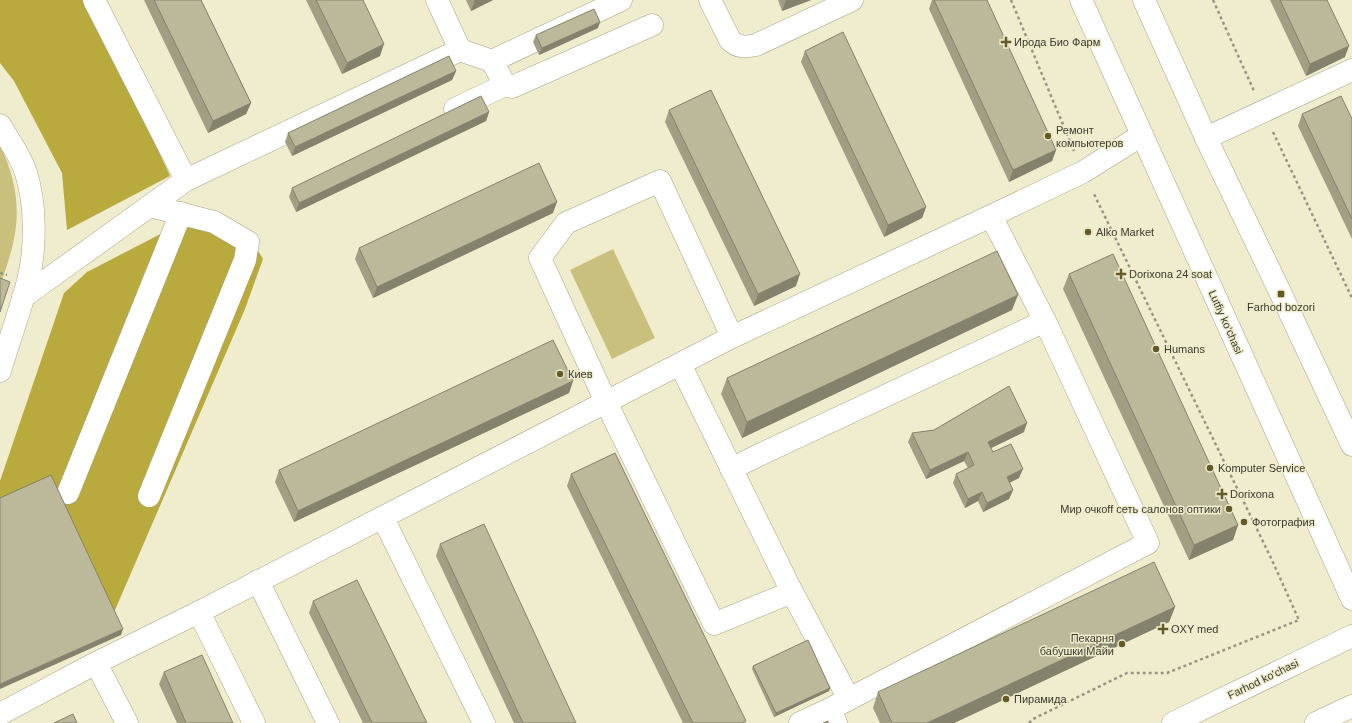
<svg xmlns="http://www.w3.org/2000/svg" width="1352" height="723" viewBox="0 0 1352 723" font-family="Helvetica,sans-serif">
	<rect width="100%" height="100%" fill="#f0edce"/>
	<g fill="#cac07d">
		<path d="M0,144C14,176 21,204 14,239C11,255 5,271 0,286Z"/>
		<polygon points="613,249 655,338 612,359 570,270"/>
	</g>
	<g fill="#b9aa3d">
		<polygon points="0,0 89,0 170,176 67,230 62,173 14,81 0,63"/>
		<polygon points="178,225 247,233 263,259 245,309 112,617 0,503 0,481 64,293 87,272"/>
	</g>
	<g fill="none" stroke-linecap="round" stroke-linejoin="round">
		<defs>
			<g id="minor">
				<polyline points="94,0 186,180"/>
				<polyline points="437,0 460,50"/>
				<path d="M710,0L730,40C738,48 745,47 756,45L852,0"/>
				<polyline points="492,61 505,85 512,87 652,25"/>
				<polyline points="455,109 505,85"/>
				<path d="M0,125C9,141 21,156 26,173C36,204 36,249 28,281C20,311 9,341 0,371"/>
				<polyline points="1206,138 1352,70"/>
				<polyline points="23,297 186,180 460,50 492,61 621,0"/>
				<polyline points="732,337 660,181 566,223 540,258 606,402 732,337 991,216 1083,172 1142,135"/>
				<polyline points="680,364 792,592"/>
				<polyline points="731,469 757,456 1045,321"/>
				<polyline points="68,493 181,213"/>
				<polyline points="149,496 245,260 248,242 214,222 150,206"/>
				<polyline points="383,518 484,723"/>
				<polyline points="258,581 328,723"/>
				<polyline points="199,612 254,723"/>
				<polyline points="96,663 127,723"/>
				<polyline points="849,699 1148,543 1045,321 991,216"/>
				<polyline points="0,714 96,663 199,612 606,402 714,624 792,592 849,699 830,709"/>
				<polyline points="800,723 830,709 836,723"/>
			</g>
			<g id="major">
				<polyline points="1081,0 1352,599"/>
				<polyline points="1144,0 1206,138 1281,294 1352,445"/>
				<polyline points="1173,723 1352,636"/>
				<polyline points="1316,723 1352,706"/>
			</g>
		</defs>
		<use href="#minor" stroke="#a6a285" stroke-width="23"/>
		<use href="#major" stroke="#a6a285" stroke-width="23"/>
		<g stroke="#989680" stroke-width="2.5" stroke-dasharray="3 3" stroke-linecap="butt">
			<polyline points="1011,0 1074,151"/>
			<polyline points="1213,0 1254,91"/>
			<polyline points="1273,132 1352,298"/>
			<polyline points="0,273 7,275"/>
			<polyline points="1029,723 1033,719 1127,673 1167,673 1299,620 1271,558 1093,192"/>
		</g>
		<use href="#minor" stroke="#fff" stroke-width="22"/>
		<use href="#major" stroke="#fff" stroke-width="22"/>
	</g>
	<g fill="#a29e84">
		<polygon points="144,0 201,0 251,103 246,114 208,133"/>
		<polygon points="306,0 363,0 380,56 342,74"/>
		<polygon points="466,0 493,0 471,11"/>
		<polygon points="778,0 811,0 782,11"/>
		<polygon points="932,0 987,0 1056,150 1052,161 1009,182 929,9"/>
		<polygon points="1270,0 1327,0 1345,57 1306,76"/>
		<polygon points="598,28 539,55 533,42 536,35"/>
		<polygon points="805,51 926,207 922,218 884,237 801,62"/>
		<polygon points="456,71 452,80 292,156 285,142 288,133"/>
		<polygon points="669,110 796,286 754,306 665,122"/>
		<polygon points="489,112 486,121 296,212 289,197 292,188"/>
		<polygon points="1302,114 1352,119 1352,239 1298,126"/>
		<polygon points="553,213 373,298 355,259 359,248"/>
		<polygon points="1069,274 1238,525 1233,540 1189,560 1063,289"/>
		<polygon points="1012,310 742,438 721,394 727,378"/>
		<polygon points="573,381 569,393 294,522 275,482 279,470"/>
		<polygon points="1024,432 991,448 993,452 1019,478 1009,483 1013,490 1009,499 983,512 978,501 965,508 953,483 956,474 968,468 964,461 926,479 908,442 912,433"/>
		<polygon points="571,474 745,723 683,723 567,486"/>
		<polygon points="440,544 576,723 514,723 436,556"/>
		<polygon points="313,601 427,723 363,723 309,613"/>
		<polygon points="1175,607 1169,622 954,723 880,723 873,708 878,692"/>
		<polygon points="753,666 830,688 829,691 774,717 752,669"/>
		<polygon points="164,672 233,723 177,723 159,684"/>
	</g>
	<g fill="#84816c">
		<polygon points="475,0 493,0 471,11"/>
		<polygon points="786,0 811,0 782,11"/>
		<polygon points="600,22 598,28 539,55 542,48"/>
		<polygon points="384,44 380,56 342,74 347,63"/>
		<polygon points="1349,46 1345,57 1306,76 1310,64"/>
		<polygon points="456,71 452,80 292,156 295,147"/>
		<polygon points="251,103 246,114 208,133 213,121"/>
		<polygon points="489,112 486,121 296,212 299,203"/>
		<polygon points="1056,150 1052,161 1009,182 1013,170"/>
		<polygon points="557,202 553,213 373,298 377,287"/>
		<polygon points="926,207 922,218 884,237 888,225"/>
		<polygon points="800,274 796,286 754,306 758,294"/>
		<polygon points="1018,295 1012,310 742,438 747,422"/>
		<polygon points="573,381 569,393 294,522 298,511"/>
		<polygon points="1027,423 1024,432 985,451 988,442"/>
		<polygon points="968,452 964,461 926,479 930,470"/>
		<polygon points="1023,469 1019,478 1003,486 1007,477"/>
		<polygon points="1013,490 1009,499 983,512 987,503"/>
		<polygon points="982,492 978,501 965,508 968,499"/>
		<polygon points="1238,525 1233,540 1189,560 1194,545"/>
		<polygon points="1175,607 1169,622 954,723 927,723"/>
		<polygon points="123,629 121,635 0,689 0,684"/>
		<polygon points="830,688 829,691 774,717 776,713"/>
	</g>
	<g fill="#bcb89a" stroke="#84816c">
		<polygon points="154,0 201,0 251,103 213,121"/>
		<polygon points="316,0 363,0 384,44 347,63"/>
		<polygon points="934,0 987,0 1056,150 1013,170"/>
		<polygon points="1280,0 1327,0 1349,46 1310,64"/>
		<polygon points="594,9 600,22 542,48 536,35"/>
		<polygon points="843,32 926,207 888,225 805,51"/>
		<polygon points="449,56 456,71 295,147 288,133"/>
		<polygon points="711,90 800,274 758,294 669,110"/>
		<polygon points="481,96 489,112 299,203 292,188"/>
		<polygon points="1341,96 1352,119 1352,219 1302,114"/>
		<polygon points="539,163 557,202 377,287 359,248"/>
		<polygon points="997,251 1018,295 747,422 727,378"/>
		<polygon points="1113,254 1238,525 1194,545 1069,274"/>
		<polygon points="0,278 10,282 0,312"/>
		<polygon points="553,340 573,381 298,511 279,470"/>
		<polygon points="1009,386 1027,423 988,442 993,452 1011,444 1023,469 1007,477 1013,490 987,503 982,492 968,499 956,474 974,465 968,452 930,470 912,433 934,430"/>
		<polygon points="615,453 746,721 742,723 693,723 571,474"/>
		<polygon points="51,475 123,629 0,684 0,498"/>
		<polygon points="484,524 576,723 523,723 440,544"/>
		<polygon points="1154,562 1175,607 927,723 892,723 878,692"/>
		<polygon points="357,580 427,723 372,723 313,601"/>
		<polygon points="808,640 830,688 776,713 753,666"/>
		<polygon points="202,655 233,723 186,723 164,672"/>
		<polygon points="73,714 77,723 54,723"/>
		<polygon points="828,721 828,723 823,723"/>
	</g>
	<g fill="#625b27" stroke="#f0edce" stroke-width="1.5">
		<path d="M1004 36h4v4h4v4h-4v4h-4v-4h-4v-4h4z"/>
		<circle cx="1048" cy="136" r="4"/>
		<circle cx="1088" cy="232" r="4"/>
		<path d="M1119 268h4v4h4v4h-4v4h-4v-4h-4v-4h4z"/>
		<rect x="1277" y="290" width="8" height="8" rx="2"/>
		<circle cx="1156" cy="349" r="4"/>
		<circle cx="560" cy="374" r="4"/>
		<circle cx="1210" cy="468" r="4"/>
		<path d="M1220 488h4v4h4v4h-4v4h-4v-4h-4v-4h4z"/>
		<circle cx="1229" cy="509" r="4"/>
		<circle cx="1244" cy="522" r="4"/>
		<path d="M1161 623h4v4h4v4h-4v4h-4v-4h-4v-4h4z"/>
		<circle cx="1122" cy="644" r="4"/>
		<circle cx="1006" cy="699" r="4"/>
	</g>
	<g text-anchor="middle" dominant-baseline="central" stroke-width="3" stroke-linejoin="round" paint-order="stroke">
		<g font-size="11" fill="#39382c" stroke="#f0edce" text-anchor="start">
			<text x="1014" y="42">Ирода Био Фарм</text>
			<text x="1056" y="130">Ремонт<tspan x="1056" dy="13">компьютеров</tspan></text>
			<text x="1096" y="232">Alko Market</text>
			<text x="1129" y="274">Dorixona 24 soat</text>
			<text x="1281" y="307" text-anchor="middle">Farhod bozori</text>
			<text x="1164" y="349">Humans</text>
			<text x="568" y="374">Киев</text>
			<text x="1218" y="468">Komputer Service</text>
			<text x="1230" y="494">Dorixona</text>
			<text x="1221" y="509" text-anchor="end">Мир очкоff сеть салонов оптики</text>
			<text x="1252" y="522">Фотография</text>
			<text x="1171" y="629">OXY med</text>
			<text x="1114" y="638" text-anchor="end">Пекарня<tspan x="1114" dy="13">бабушки Майи</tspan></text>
			<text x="1014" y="699">Пирамида</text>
		</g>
		<g font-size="11" fill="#39382c" stroke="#f0edce">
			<text transform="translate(1226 322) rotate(66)">Lutfiy ko'chasi</text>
			<text transform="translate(1263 679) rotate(-26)">Farhod ko'chasi</text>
		</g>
	</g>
</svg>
